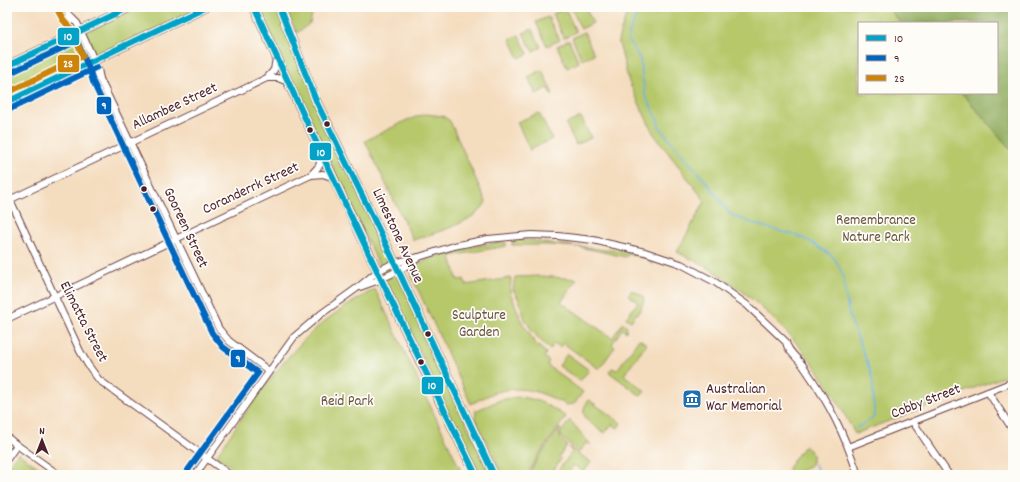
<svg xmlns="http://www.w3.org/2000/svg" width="1020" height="482" viewBox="0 0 1020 482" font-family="Dekko,sans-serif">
	<rect width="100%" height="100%" fill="#fdfcf7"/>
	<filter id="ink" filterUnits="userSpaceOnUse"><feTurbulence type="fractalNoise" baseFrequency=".025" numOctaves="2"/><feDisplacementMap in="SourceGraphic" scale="8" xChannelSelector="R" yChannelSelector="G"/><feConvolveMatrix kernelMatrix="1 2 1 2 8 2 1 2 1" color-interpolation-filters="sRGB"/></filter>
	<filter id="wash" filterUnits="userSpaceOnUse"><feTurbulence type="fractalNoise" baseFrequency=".012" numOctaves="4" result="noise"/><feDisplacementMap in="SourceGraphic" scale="16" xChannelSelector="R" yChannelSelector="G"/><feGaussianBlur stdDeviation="0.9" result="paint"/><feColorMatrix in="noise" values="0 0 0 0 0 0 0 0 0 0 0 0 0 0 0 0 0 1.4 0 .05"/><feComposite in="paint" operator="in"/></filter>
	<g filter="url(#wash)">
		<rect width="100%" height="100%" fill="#f4dcbe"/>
		<g fill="#b6c86b" stroke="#80744b">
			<polygon points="138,7 203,7 7,100 7,69"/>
			<polygon points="257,7 276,7 490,475 480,475 463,443"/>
			<polygon points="285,7 314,7 310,23 297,33"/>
			<polygon points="571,7 585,7 593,23 581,29"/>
			<path d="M626,7H889L892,13L901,23H859V93H962L1013,152V373L855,434C846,417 837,400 827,384C798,339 755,296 710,269C700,262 688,258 677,252L705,201L653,133L629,82L618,40L627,12Z"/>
			<polygon points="565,8 576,32 564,38 553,14"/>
			<polygon points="548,17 560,40 547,46 536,22"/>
			<polygon points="532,29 541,47 533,51 523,33"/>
			<polygon points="584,32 594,54 582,60 572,38"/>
			<polygon points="519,35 528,54 519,58 510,39"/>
			<polygon points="569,40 579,62 567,68 557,46"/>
			<polygon points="542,70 553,94 551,95 548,88 536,94 528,77"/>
			<polygon points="539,113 552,139 530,150 517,122"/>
			<path d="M425,114L443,116L450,121L486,202C477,222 434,233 413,240L365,141L407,120Z"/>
			<polygon points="581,117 591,138 576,145 566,124"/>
			<polygon points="534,240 534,241 545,243 567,245 578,247 545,245 512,245 512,243 515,241"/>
			<path d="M503,242L506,243V246L451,256L457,279L460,280L464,279L466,285L511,278L510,292L522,322L536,344L546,353L544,357L549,361L547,365L583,392L574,404L566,405L560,401L559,402C540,390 516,385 494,393C486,396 479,400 471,404L412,277L410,267C439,253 471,246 503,242Z"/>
			<polygon points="579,246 605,250 615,250 616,249 651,260 654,263 652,265 647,259 629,254 626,257 579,247"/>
			<polygon points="540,276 577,279 561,302 612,338 623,323 627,326 626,332 622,329 612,344 615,347 599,369 563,343 560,347 554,343 550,350 532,331 525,319 519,300 513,289 515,277"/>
			<path d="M375,289L463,475H244L216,456C246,412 275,367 314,330C332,314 354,301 375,289Z"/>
			<polygon points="632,290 643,296 644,299 641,309 637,314 636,314 631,321 626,318 638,302 628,295"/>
			<polygon points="639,339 647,344 624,375 645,391 641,396 609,372 612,368 617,370"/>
			<polygon points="567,354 589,370 580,381 559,366"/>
			<path d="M517,397C537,398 550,406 566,417L538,456L527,475H502L475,418L476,413L475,411L500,400Z"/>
			<path d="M589,400L621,423L618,428L612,424L605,433C592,424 575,416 589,400Z"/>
			<polygon points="570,420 591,445 587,442 579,452 561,437 561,432"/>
			<polygon points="560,428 561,429 559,432 560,438 567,445 559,457 561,459 553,471 556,473 572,452 569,447 591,462 584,472 574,465 567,475 529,475 535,463 537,462 536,461"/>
			<polygon points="804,446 811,451 810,453 812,454 812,463 809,466 804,468 801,475 787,475 789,471 788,468"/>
			<polygon points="18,453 49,475 7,475 7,467"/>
		</g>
		<polygon fill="#90ac5f" stroke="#6d6645" points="889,7 1013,7 1013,152 962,93 997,93 997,23 901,23 892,13"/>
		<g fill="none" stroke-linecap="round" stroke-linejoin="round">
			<g stroke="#6aafe0" stroke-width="1.5">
				<polyline points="640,7 630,31 628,39 640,59 645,95 657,118 659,126 664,133 708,184 731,215 761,226 798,236 809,241 831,255 837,262 842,273 849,315 870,370 873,383 874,417 864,424 856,428"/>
				<polyline points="815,464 819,475"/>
			</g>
		</g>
	</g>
	<g filter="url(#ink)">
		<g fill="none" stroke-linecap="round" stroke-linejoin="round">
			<defs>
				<g id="street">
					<polyline points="65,7 69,15 70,26 92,72 100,79"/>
					<polyline points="69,15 77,23 98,69 100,79 219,329 229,341 269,371"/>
					<polyline points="267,78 278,78 288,82"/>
					<polyline points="311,175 319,166 322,154"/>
					<polyline points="7,193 80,351 88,365 99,380 230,475"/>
					<polyline points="7,201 267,78 274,70 276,58"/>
					<path d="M360,287C381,280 400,271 418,258"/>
					<polyline points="7,319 311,175 323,174 334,178"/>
					<polyline points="988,392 1013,430"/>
					<polyline points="913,422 949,475"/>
					<polyline points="7,437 17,445"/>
					<polyline points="848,447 1013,382"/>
					<polyline points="7,459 17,445 59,475"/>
					<path d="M195,475L294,337L321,314L357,288L378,271L394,263L419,257L454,246L488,239L531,235L558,236L593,240L645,252L681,264L715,282L747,305L786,342C787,351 799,359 804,367C829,403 844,433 858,475"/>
				</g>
				<g id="secondary">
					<polyline points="254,7 288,82 421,363 476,475"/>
					<polyline points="279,7 317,103 384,240 494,475"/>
					<polyline points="7,66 130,7"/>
					<polyline points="7,102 205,7"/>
				</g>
			</defs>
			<use href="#street" stroke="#643b41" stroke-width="8"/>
			<use href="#secondary" stroke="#643b41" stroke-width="10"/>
			<use href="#street" stroke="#fff" stroke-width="6"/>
			<use href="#secondary" stroke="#ffe4c6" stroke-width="9"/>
			<defs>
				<g id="bus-1">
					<path d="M254,7C325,164 400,320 476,475"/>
					<polyline points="279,7 317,103 384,240 494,475"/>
					<polyline points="7,66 130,7"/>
					<polyline points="7,102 205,7"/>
				</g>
				<g id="bus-2">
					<polyline points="10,73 77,41 90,71 93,82 212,333 223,347 258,373 188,470"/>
					<polyline points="10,109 97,67"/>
				</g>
				<polyline id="bus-3" points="7,93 83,56 70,28 63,20 58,11"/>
			</defs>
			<use href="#bus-1" stroke="#fdfcf7" stroke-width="9"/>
			<use href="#bus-2" stroke="#fdfcf7" stroke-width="9"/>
			<use href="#bus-3" stroke="#fdfcf7" stroke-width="9"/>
			<use href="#bus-1" stroke="#04a2c6" stroke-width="6"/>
			<use href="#bus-2" stroke="#0065bd" stroke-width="6"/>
			<use href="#bus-3" stroke="#cc840b" stroke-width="6"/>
		</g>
	</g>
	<defs>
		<symbol id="museum-square" viewBox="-11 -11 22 22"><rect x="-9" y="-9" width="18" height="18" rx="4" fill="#1f6fb2" stroke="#fdfcf7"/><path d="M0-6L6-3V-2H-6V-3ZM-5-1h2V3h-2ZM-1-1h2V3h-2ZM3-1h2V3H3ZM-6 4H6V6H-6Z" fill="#fff"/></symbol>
	</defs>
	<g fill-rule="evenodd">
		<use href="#museum-square" x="681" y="388" width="22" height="22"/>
	</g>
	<g fill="#4a1f2b" stroke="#fdfcf7" stroke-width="1.5">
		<circle cx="327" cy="124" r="3.5"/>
		<circle cx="310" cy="130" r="3.5"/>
		<circle cx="144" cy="189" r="3.5"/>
		<circle cx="153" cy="209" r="3.5"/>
		<circle cx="428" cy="334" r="3.5"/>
		<circle cx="421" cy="362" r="3.5"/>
	</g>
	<g text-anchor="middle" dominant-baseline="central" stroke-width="3.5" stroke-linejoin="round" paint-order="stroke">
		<g font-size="15" fill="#4a1f2b" stroke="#fdfcf7">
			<text transform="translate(175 107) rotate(-25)">Allambee Street</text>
			<text transform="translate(251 189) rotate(-25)">Coranderrk Street</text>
			<text transform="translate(185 228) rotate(65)">Gooreen Street</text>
			<text transform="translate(397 236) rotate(65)">Limestone Avenue</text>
			<text transform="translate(83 322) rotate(63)">Elimatta Street</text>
			<text transform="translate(926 402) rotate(-21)">Cobby Street</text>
		</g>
		<g font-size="15" fill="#6a523e" stroke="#fdfcf7">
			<text x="876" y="221">Remembrance<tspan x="876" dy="17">Nature Park</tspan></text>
			<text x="479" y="316">Sculpture<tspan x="479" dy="17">Garden</tspan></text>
			<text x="347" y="402">Reid Park</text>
		</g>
		<g font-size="15" fill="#4a1f2b" stroke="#fdfcf7" text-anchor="start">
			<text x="706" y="390">Australian<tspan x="706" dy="17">War Memorial</tspan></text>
		</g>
	</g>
	<g stroke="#fdfcf7" stroke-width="1.5">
		<rect x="57" y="27" width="23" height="19" rx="4" fill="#04a2c6"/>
		<rect x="57" y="54" width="23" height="19" rx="4" fill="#cc840b"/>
		<rect x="96" y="96" width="16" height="19" rx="4" fill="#0065bd"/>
		<rect x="309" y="142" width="23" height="19" rx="4" fill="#04a2c6"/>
		<rect x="230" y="349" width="16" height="19" rx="4" fill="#0065bd"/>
		<rect x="421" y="376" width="23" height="19" rx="4" fill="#04a2c6"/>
	</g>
	<g font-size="11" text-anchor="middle" font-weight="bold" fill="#fff">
		<text x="68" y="40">10</text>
		<text x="68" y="67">2S</text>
		<text x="104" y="109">9</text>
		<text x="321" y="156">10</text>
		<text x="238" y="362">9</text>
		<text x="432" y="389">10</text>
	</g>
	<rect width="1020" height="482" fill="none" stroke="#fdfcf7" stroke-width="24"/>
	<rect x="858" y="22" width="140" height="72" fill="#fdfcf7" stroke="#b5a4a5"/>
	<rect x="866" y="35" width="20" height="6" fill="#04a2c6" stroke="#b5a4a5"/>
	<text x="894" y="42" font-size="12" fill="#4a1f2b">10</text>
	<rect x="866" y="55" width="20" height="6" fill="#0065bd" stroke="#b5a4a5"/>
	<text x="894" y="62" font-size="12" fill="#4a1f2b">9</text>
	<rect x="866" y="75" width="20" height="6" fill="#cc840b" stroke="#b5a4a5"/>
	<text x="894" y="82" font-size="12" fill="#4a1f2b">2S</text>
	<g transform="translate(42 440)" stroke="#fdfcf7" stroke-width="3" paint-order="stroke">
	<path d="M0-3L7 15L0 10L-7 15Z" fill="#4a1f2b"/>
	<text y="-6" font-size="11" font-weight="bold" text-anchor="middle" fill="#4a1f2b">N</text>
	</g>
</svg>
